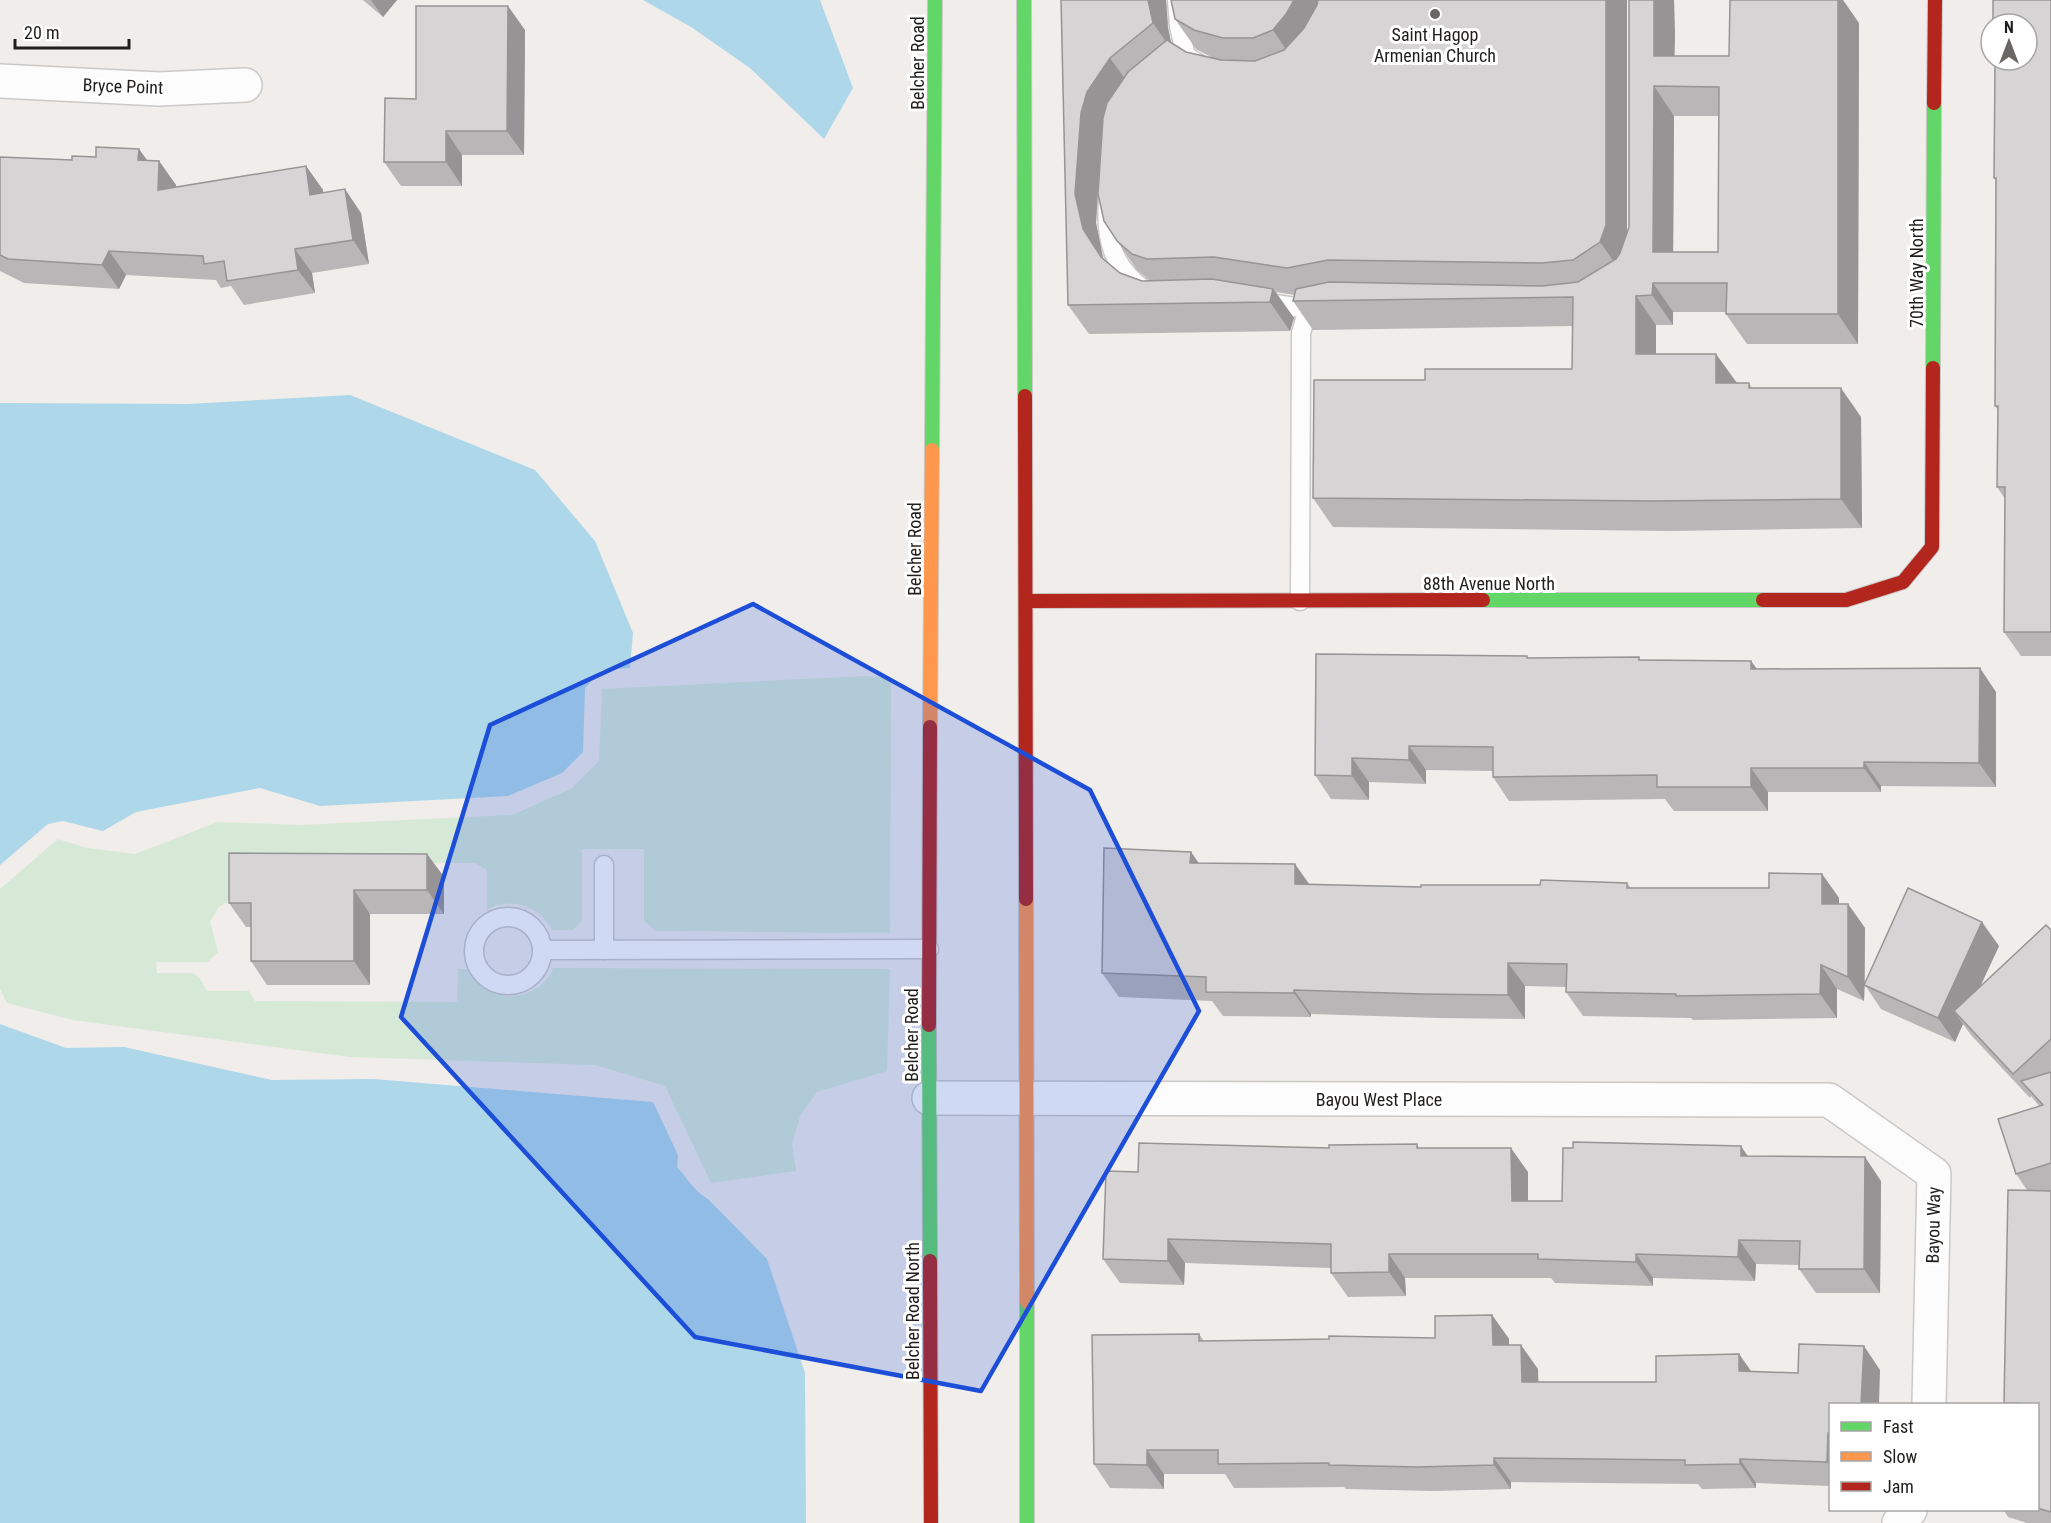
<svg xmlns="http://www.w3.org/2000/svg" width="2051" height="1523" viewBox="0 0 2051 1523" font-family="'Roboto Condensed',sans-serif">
	<rect width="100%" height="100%" fill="#f0edea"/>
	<path fill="#d6e9d7" d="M865,676L891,678L890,933L656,931L644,921V849H582V921L573,930H553C548,924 543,916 537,912C522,902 502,900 487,910V870L475,863L237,862L236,897L219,907L210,922L218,952L208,962H156L157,973H192L199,977L207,991H249L255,1001L457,1002L458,969H467C482,997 519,1006 543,983C548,978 551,974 553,968L890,969L887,1071L817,1092L800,1116L792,1144L796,1171L711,1183L665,1086L595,1065L350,1057L73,1020L7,1003L0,989V889L58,839L87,848L135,854L218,822L300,825L512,815L571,789L599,761L602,689Z"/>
	<g fill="#aed7ea">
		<polygon points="643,0 820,0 853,88 824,139 750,68 691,27"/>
		<polygon points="350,395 535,470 595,541 633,633 630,668 602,670 585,688 583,752 562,773 508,796 320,806 260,788 136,812 103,831 63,821 48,824 0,865 0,403 188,404"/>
		<path d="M0,1024L66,1048L124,1047L272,1080L374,1079L653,1102L678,1155L677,1167C688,1179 695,1192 708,1199L767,1259L805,1373L806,1523H0Z"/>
	</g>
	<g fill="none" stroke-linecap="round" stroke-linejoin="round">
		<defs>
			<g id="lane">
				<polyline points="1177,0 1179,27 1186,56 1202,66"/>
				<path d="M1108,202C1105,241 1113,266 1144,290"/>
				<polyline points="1262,302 1308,309"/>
				<polyline points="1300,601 1301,333 1308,309 1321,306"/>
				<polyline points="604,865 604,950"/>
				<circle cx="508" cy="951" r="34"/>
				<polyline points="543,950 929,949"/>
			</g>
			<g id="street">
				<polyline points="0,81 159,89 245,85"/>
				<polyline points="929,1098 1829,1100 1934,1174 1929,1404"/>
				<polyline points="1899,1523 1910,1510"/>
			</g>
			<g id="fast">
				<polyline points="1024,0 1025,396"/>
				<polyline points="1933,368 1934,103"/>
				<polyline points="932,450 935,0"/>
				<polyline points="1483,600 1763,600"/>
				<polyline points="929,1025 930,1261"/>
				<polyline points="1027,1302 1027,1523"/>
			</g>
			<g id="slow">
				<polyline points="930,727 932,450"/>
				<polyline points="1026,899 1027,1302"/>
			</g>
			<g id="jam">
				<polyline points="1934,103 1935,0"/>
				<polyline points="1025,396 1026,899"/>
				<polyline points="1763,600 1846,600 1903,582 1932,547 1933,368"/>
				<polyline points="1026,601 1483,600"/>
				<polyline points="929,1025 930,727"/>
				<polyline points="930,1261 931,1523"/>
			</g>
		</defs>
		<use href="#lane" stroke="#cbc9c7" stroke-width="21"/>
		<use href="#street" stroke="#cbc9c7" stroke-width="36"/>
		<use href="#fast" stroke="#cbc9c7" stroke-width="16"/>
		<use href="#slow" stroke="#cbc9c7" stroke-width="16"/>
		<use href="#jam" stroke="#cbc9c7" stroke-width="16"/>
		<use href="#lane" stroke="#fdfcfc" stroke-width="18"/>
		<use href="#street" stroke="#fdfcfc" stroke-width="33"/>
		<use href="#fast" stroke="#63d668" stroke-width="14"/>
		<use href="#slow" stroke="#ff974d" stroke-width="14"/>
		<use href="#jam" stroke="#b3261e" stroke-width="14"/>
	</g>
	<g fill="#b8b6b7" fill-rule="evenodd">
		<polygon points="363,0 397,0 383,17"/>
		<path d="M1061,0H1166L1168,28L1171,43L1186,52L1211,57L1196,49L1175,19L1627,0V233L1629,227V0L1675,32L1674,56H1729L1859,23L1858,344H1747L1726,314V312H1673V325H1656V354L1737,383H1749L1752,388L1861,417L1862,528L1672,531L1333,527L1313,498L1425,380L1572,369L1573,326L1313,330L1293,301L1295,295L1276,292L1294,318L1290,331L1089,334L1068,305ZM1674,116H1719L1718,252H1673ZM1101,142L1117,241L1137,270L1150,281H1142L1120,273L1103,258L1096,223Z"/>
		<polygon points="2051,0 2051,656 2021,656 2004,632 2005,499 1997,487 1998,410 1995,406 1996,181 1994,178 1995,68 1993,65"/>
		<polygon points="525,30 524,155 462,155 462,186 401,186 384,162 416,99"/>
		<polygon points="139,149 147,160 159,161 176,185 176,187 306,166 323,190 323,192 361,213 369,264 312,273 315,293 244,305 231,286 221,288 216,280 126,275 119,289 24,283 0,271 0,157 72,160 96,157"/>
		<polygon points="1528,658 1751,661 1757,669 1996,692 1996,787 1881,786 1881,792 1768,792 1768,811 1674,811 1665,799 1509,801 1493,777 1493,771 1426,770 1426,784 1369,782 1369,800 1331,799 1315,775"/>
		<polygon points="1191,852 1199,863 1310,885 1421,887 1540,885 1627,883 1631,888 1769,888 1822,874 1839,898 1839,904 1848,904 1865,928 1865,984 1999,946 1980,987 2051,930 2051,1523 2027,1523 2008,1517 2003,1509 2037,1509 2037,1404 2005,1404 2004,1403 2027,1190 2016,1174 2039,1106 2031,1096 2030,1098 1971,1035 1963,1024 1955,1042 1881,1009 1865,985 1864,1001 1837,989 1837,1018 1693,1020 1691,1018 1583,1016 1566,992 1566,987 1525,986 1525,1019 1439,1018 1311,1014 1311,1017 1223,1016 1212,1001 1119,997 1102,973"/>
		<polygon points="427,854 444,877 444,914 370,914 370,985 267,985 251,961 251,927 246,927 229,903"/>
		<polygon points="1417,1144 1419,1148 1528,1172 1528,1201 1562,1201 1747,1156 1881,1181 1880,1293 1816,1293 1799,1269 1799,1265 1756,1264 1755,1281 1653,1278 1653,1286 1555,1283 1551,1278 1405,1278 1406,1296 1348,1297 1331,1273 1331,1268 1185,1263 1184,1285 1120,1283 1103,1259 1138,1172 1329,1148"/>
		<polygon points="1492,1315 1509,1339 1509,1345 1538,1369 1538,1382 1656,1382 1739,1354 1751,1372 1798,1373 1880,1370 1830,1404 1830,1486 1756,1483 1756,1488 1702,1489 1698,1484 1511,1482 1511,1489 1434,1491 1346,1489 1344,1487 1234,1488 1225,1474 1164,1474 1164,1489 1110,1488 1094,1464 1199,1334 1204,1341 1435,1338"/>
	</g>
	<g fill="#969495">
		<polygon points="371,0 397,0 383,17"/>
		<polygon points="1148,0 1166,0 1168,28 1173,52 1153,23"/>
		<polygon points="1294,0 1321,0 1293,60 1273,30"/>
		<polygon points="1606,0 1627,0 1627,254 1621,272 1600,242"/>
		<polygon points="1654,0 1674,0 1675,32 1674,85 1654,56"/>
		<polygon points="1838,0 1843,0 1859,23 1858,344 1838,314"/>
		<polygon points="508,6 525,30 524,155 507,131"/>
		<polygon points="1110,58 1131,87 1101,142 1096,223 1103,258 1122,286 1083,229 1075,194 1081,113 1087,92"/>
		<polygon points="1654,86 1674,116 1673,281 1653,252"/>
		<polygon points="446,131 462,155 462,186 446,162"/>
		<polygon points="139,149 156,173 138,160"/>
		<polygon points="159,161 176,185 175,214 158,190"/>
		<polygon points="306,166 323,190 327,219 310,195"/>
		<polygon points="345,189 361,213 369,264 353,240"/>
		<polygon points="295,249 312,273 315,293 298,270"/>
		<polygon points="109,251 126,275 119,289 102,265"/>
		<polygon points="1653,283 1673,312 1673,325 1652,295"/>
		<polygon points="1273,289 1294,318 1290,331 1270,302"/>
		<polygon points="1636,296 1656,325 1656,383 1636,354"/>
		<polygon points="1716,354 1737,383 1716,383"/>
		<polygon points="1841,388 1861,417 1862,528 1841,499"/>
		<polygon points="1751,661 1768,685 1751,669"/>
		<polygon points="1980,668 1996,692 1996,787 1979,763"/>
		<polygon points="1409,746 1426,770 1426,784 1409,760"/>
		<polygon points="1352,758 1369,782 1369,800 1352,776"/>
		<polygon points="1864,762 1881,786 1881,792 1864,768"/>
		<polygon points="1751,768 1768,792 1768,811 1751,787"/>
		<polygon points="1191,852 1207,876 1190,863"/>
		<polygon points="427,854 444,877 444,914 427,890"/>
		<polygon points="1295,864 1312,888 1295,884"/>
		<polygon points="1822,874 1839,898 1839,928 1822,904"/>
		<polygon points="354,890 370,914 370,985 354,961"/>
		<polygon points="1848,904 1865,928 1864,1001 1848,977"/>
		<polygon points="1982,922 1999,946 1964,1021 1954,1011 1963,1024 1955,1042 1938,1018"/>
		<polygon points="1508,963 1525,986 1525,1019 1508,995"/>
		<polygon points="1821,965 1837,989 1837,1018 1820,994"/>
		<polygon points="1294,990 1311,1014 1311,1017 1294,993"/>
		<polygon points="1741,1146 1757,1170 1741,1156"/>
		<polygon points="1511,1148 1528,1172 1528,1225 1512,1201"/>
		<polygon points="1865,1157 1881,1181 1880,1293 1864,1269"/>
		<polygon points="1168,1239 1185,1263 1184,1285 1168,1261"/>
		<polygon points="1739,1240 1756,1264 1755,1281 1738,1257"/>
		<polygon points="1389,1254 1405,1278 1406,1296 1389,1272"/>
		<polygon points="1636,1254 1653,1278 1653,1286 1636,1262"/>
		<polygon points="1492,1315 1509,1339 1509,1369 1493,1345"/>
		<polygon points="1521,1345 1538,1369 1539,1406 1522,1382"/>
		<polygon points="1864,1346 1880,1370 1879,1404 1861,1404"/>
		<polygon points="1739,1354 1756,1378 1739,1371"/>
		<polygon points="1828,1433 1830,1437 1830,1467 1827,1462"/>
		<polygon points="1147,1450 1164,1474 1164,1489 1147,1465"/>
		<polygon points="1494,1458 1511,1482 1511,1489 1494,1465"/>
		<polygon points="1740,1459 1756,1483 1756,1488 1740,1464"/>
	</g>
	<g fill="#d6d4d5" stroke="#969495" stroke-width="1.5" fill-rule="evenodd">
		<polygon points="1061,0 1148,0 1153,23 1110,58 1087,92 1081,113 1075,194 1083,229 1101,257 1120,273 1142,281 1212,279 1273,289 1270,302 1068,305"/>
		<polygon points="1171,0 1294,0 1286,14 1273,30 1253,38 1223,38 1194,30 1175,19"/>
		<polygon points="1318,0 1606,0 1606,225 1600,242 1573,260 1542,263 1328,260 1287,268 1214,257 1147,259 1132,254 1117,241 1104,221 1098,194 1103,118 1107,103 1128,72 1167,40 1186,52 1221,60 1255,61 1284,50 1304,28 1317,5"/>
		<path d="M1629,0H1654V56H1729L1730,0H1838V314H1726L1727,283H1653L1652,295L1636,296V354H1716V383H1749V388H1841V499L1651,501L1313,498L1314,380H1425V369H1572L1573,297L1293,301L1296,289L1329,282L1542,286L1578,282L1616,259L1620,253L1629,227ZM1654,86L1719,87L1718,252H1653Z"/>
		<polygon points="1993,0 2051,0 2051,632 2004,632 2005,487 1997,487 1998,406 1995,406 1996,178 1994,178 1995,65 1993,65 1993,60 2027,60 2027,24 1993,24"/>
		<polygon points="416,6 508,6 507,131 446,131 446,162 384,162 385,98 416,99"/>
		<polygon points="96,147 139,149 138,160 159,161 158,190 306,166 310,195 345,189 353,240 295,249 298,270 227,281 224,261 204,264 203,256 109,251 102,265 8,259 0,255 0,157 72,160 72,156 96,157"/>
		<polygon points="1316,654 1527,656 1527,658 1639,657 1639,660 1751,661 1751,669 1980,668 1979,763 1864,762 1864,768 1751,768 1751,787 1657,787 1657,775 1493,777 1493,747 1409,746 1409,760 1352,758 1352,776 1315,775"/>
		<polygon points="1104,848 1191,852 1190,863 1295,864 1295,884 1421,887 1421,885 1540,885 1541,880 1627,883 1627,888 1769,888 1769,873 1822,874 1822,904 1848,904 1848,977 1821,965 1820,994 1676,996 1676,994 1566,992 1567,964 1508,963 1508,995 1422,994 1294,990 1294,993 1206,992 1206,977 1102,973"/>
		<polygon points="229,853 427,854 427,890 354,890 354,961 251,961 251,903 229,903"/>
		<polygon points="1908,888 1982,922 1938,1018 1864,985"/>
		<polygon points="2046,925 2051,930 2051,1039 2013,1074 1954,1011"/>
		<polygon points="2051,1072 2051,1163 2016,1174 1998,1119 2043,1105 2021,1081"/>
		<polygon points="1573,1142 1741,1146 1741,1156 1865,1157 1864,1269 1799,1269 1800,1241 1739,1240 1738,1257 1636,1254 1636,1262 1538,1259 1538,1254 1389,1254 1389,1272 1331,1273 1331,1244 1168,1239 1168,1261 1103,1259 1106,1171 1138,1172 1139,1143 1329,1148 1329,1145 1417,1144 1417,1148 1511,1148 1512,1201 1562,1201 1563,1148 1573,1148"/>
		<polygon points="2008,1190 2051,1191 2051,1512 2037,1508 2037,1404 2020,1404 2020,1403 2004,1403"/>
		<polygon points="1492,1315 1493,1345 1521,1345 1522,1382 1656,1382 1656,1356 1739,1354 1739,1371 1798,1373 1799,1344 1864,1346 1861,1404 1830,1404 1830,1433 1828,1433 1827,1462 1740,1459 1740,1464 1685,1465 1685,1460 1494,1458 1494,1465 1417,1467 1329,1465 1329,1463 1218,1464 1218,1450 1147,1450 1147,1465 1094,1464 1092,1335 1199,1334 1199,1341 1329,1339 1329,1336 1435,1338 1435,1316"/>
	</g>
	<path fill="#1d4ed8" fill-opacity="0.2" stroke="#1d4ed8" stroke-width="4.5" stroke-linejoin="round" d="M753,604L1090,790L1199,1011L981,1391L695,1337L401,1017L490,725Z"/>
	<circle fill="#696664" stroke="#fff" stroke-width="2" cx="1435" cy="14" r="6"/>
	<g text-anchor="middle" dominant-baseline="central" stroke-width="6" stroke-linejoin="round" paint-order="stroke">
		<g font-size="18" fill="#201e1c" stroke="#fff">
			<text x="1435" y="34">Saint Hagop<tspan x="1435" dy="21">Armenian Church</tspan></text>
		</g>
		<g font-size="18" fill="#201e1c" stroke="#fff">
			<text transform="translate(917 63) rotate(-90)">Belcher Road</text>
			<text transform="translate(123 86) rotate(2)">Bryce Point</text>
			<text transform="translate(1916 273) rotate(-90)">70th Way North</text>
			<text transform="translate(914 549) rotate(-90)">Belcher Road</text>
			<text x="1489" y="583">88th Avenue North</text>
			<text transform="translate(911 1035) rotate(-90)">Belcher Road</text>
			<text x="1379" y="1099">Bayou West Place</text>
			<text transform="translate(1933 1225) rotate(-89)">Bayou Way</text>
			<text transform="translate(912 1311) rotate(-90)">Belcher Road North</text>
		</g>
	</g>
	<rect x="1829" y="1403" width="210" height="108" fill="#ffffff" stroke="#a6a5a4" stroke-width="1.5"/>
	<rect x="1841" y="1422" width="30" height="9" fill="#63d668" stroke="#a6a5a4" stroke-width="1.5"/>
	<text x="1883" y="1433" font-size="18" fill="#201e1c">Fast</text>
	<rect x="1841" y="1452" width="30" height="9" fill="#ff974d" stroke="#a6a5a4" stroke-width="1.5"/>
	<text x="1883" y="1463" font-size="18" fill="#201e1c">Slow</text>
	<rect x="1841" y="1482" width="30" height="9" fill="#b3261e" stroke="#a6a5a4" stroke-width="1.5"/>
	<text x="1883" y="1493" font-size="18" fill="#201e1c">Jam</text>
	<g transform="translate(2009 42)"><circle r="28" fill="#ffffff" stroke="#a6a5a4" stroke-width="1.5"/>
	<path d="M0-4.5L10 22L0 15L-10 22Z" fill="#696664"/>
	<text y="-9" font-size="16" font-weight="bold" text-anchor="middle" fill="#201e1c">N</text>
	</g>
	<path d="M15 39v9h114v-9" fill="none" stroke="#201e1c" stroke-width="3"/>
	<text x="24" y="39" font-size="18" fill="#201e1c" stroke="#ffffff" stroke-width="4.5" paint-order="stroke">20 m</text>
</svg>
